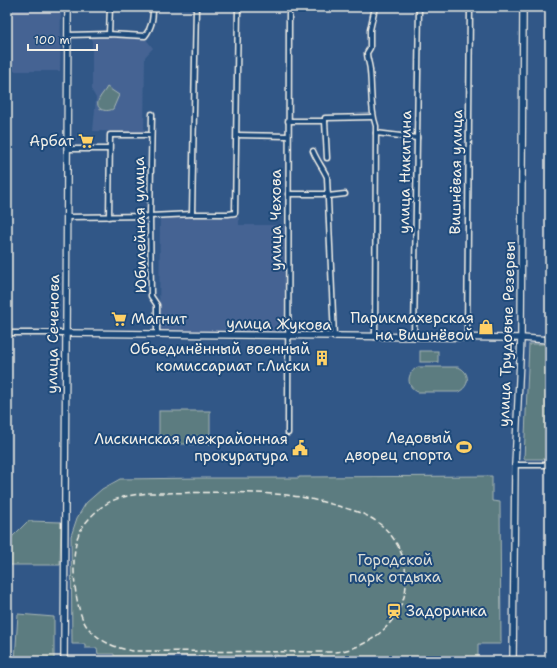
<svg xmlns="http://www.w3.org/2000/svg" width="557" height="668" viewBox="0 0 557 668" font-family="'Shantell Sans',sans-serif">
	<rect width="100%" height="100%" fill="#315787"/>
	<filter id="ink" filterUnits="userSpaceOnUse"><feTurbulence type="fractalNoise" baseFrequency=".025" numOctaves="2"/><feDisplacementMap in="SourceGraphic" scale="8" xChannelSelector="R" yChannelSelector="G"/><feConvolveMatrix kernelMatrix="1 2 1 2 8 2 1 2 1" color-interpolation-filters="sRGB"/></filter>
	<g filter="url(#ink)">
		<g fill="#446493">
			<polygon points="7,7 61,7 60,71 7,71"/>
			<polygon points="92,36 145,38 153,48 145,57 144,132 93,131 96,98 92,91"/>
			<polygon points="160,216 239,217 239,225 285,225 284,331 159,331"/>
		</g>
		<g fill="#5b7b80" stroke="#a8b6b4">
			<path d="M107,87L119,95L113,109C105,113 94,109 99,99C101,95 105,91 107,87Z"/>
			<polygon points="529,344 550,344 550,459 524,459"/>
			<rect x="420" y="351" width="18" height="11"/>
			<path d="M418,367H458C471,372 470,387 458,392H418C406,387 406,373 418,367Z"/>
			<rect x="159" y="411" width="51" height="33"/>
			<polygon points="492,476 492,501 500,502 501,644 478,644 478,661 278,661 278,655 114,656 114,654 98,654 97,648 85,648 85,644 72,644 71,536 77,518 86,503 102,489 120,479 202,478 299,478 299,477"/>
			<polygon points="28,521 61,522 60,565 7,565 7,542"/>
			<polygon points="18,614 54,617 54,661 15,661"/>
		</g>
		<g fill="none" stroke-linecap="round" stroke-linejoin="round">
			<defs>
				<g id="street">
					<path d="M375,7L370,30V48L367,53C367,59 370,65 370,71C372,90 370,109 376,126L375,337"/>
					<polyline points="109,34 110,7"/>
					<path d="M68,35L109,34L145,36C152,27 153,19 153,7"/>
					<polyline points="152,114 150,216 151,296 157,305 157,334"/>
					<polyline points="288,121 325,121 325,118 373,117"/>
					<polyline points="325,121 327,158"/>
					<polyline points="376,133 417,138"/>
					<polyline points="237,135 288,136"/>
					<polyline points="67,149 109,149"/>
					<path d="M313,151C317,161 323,168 327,177L334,337"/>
					<polyline points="288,194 328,194"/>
					<polyline points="328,196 345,194"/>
					<polyline points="192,214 196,7"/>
					<polyline points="67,217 150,216 192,214 228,214 235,213 238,7"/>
					<polyline points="109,217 110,135 151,135"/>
					<polyline points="7,333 66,333"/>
					<polyline points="414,337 419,7"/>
					<polyline points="467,338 470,7"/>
					<polyline points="288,433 289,7"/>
					<polyline points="515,465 550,465"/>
				</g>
				<g id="secondary">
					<polyline points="66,333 521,338 550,340"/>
					<polyline points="64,661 68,7"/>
					<polyline points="513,661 515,465 521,338 523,7"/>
				</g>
			</defs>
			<use href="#street" stroke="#f4f1e8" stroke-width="7"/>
			<use href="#secondary" stroke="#f4f1e8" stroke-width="8"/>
			<use href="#street" stroke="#1f4a7a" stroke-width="4"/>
			<use href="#secondary" stroke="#1f4a7a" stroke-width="5.5"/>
			<path stroke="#f4f1e8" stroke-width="1.5" stroke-dasharray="6 3" stroke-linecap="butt" d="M149,493C190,493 232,491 273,494C295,495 317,500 338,506C352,510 365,513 377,522C389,530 398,543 403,558C407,574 408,590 401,605C389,632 363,649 335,652L133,651C115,648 101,642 88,628C74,612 70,556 78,536C81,527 90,517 98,510C112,497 131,495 149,493Z"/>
		</g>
	</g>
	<defs>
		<symbol id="supermarket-bare" viewBox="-9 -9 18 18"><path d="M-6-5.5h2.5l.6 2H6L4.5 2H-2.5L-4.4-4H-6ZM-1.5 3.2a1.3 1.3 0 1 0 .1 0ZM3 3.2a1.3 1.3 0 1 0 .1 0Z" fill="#ffd166" stroke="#1f4a7a" stroke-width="2.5" paint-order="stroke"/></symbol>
		<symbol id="shop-bare" viewBox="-9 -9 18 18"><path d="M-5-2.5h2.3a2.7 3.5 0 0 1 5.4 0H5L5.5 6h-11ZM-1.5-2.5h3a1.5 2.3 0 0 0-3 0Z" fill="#ffd166" stroke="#1f4a7a" stroke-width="2.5" paint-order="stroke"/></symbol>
		<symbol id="building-bare" viewBox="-9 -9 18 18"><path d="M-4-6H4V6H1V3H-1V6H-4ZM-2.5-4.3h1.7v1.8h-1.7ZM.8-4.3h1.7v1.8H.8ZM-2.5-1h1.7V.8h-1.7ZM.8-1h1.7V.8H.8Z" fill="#ffd166" stroke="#1f4a7a" stroke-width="2.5" paint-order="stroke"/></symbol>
		<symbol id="stadium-bare" viewBox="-9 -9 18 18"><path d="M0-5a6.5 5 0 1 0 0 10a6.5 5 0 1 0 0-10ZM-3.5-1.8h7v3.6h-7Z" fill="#ffd166" stroke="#1f4a7a" stroke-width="2.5" paint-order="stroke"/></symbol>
		<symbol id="civic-bare" viewBox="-9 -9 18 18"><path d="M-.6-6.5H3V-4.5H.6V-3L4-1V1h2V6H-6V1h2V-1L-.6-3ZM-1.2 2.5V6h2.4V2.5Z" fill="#ffd166" stroke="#1f4a7a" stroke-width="2.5" paint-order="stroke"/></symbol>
		<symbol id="station-bare" viewBox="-9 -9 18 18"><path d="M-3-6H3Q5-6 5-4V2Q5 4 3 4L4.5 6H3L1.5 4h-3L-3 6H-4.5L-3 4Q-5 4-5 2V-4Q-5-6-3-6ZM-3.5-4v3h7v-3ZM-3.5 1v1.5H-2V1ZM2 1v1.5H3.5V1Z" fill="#ffd166" stroke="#1f4a7a" stroke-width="2.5" paint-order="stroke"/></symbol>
	</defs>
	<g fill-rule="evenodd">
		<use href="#supermarket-bare" x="75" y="130" width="22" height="22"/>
		<use href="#supermarket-bare" x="108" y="308" width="22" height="22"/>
		<use href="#shop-bare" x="475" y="316" width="22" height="22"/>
		<use href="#building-bare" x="311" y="347" width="22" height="22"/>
		<use href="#stadium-bare" x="453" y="436" width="22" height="22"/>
		<use href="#civic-bare" x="289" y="437" width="22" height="22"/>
		<use href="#station-bare" x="383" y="600" width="22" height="22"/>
	</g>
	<g text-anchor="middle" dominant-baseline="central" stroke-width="4" stroke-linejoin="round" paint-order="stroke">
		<g font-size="15" fill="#f4f1e8" stroke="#1f4a7a" text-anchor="end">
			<text x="74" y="141">Арбат</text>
			<text x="474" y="318">Парикмахерская<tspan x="474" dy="17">на Вишнёвой</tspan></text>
			<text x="131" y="319" text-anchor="start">Магнит</text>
			<text x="310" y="349">Объединённый военный<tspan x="310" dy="17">комиссариат г.Лиски</tspan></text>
			<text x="452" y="438">Ледовый<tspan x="452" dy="17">дворец спорта</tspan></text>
			<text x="288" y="439">Лискинская межрайонная<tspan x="288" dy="17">прокуратура</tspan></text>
			<text x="406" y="611" text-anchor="start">Задоринка</text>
		</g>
		<g font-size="15" fill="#f4f1e8" stroke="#1f4a7a">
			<text transform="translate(405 172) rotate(-89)">улица Никитина</text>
			<text transform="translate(456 172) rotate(-89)">Вишнёвая улица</text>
			<text transform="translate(276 220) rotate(-90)">улица Чехова</text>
			<text transform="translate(140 225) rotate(-91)">Юбилейная улица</text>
			<text transform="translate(279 324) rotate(1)">улица Жукова</text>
			<text transform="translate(53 334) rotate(-89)">улица Сеченова</text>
			<text transform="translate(507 334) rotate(-88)">улица Трудовые Резервы</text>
		</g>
		<g font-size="15" fill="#dddfd8" stroke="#1f4a7a">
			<text x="395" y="560">Городской<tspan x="395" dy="17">парк отдыха</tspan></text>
		</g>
	</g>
	<rect width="557" height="668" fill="none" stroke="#1f4a7a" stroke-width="24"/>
	<rect x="12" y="12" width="533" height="644" fill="none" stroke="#f4f1e8" stroke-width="1.5" filter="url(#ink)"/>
	<path d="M28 44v6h69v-6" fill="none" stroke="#f4f1e8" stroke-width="2"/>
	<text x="34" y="44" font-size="12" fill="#f4f1e8" stroke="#1f4a7a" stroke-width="3" paint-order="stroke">100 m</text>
</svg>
